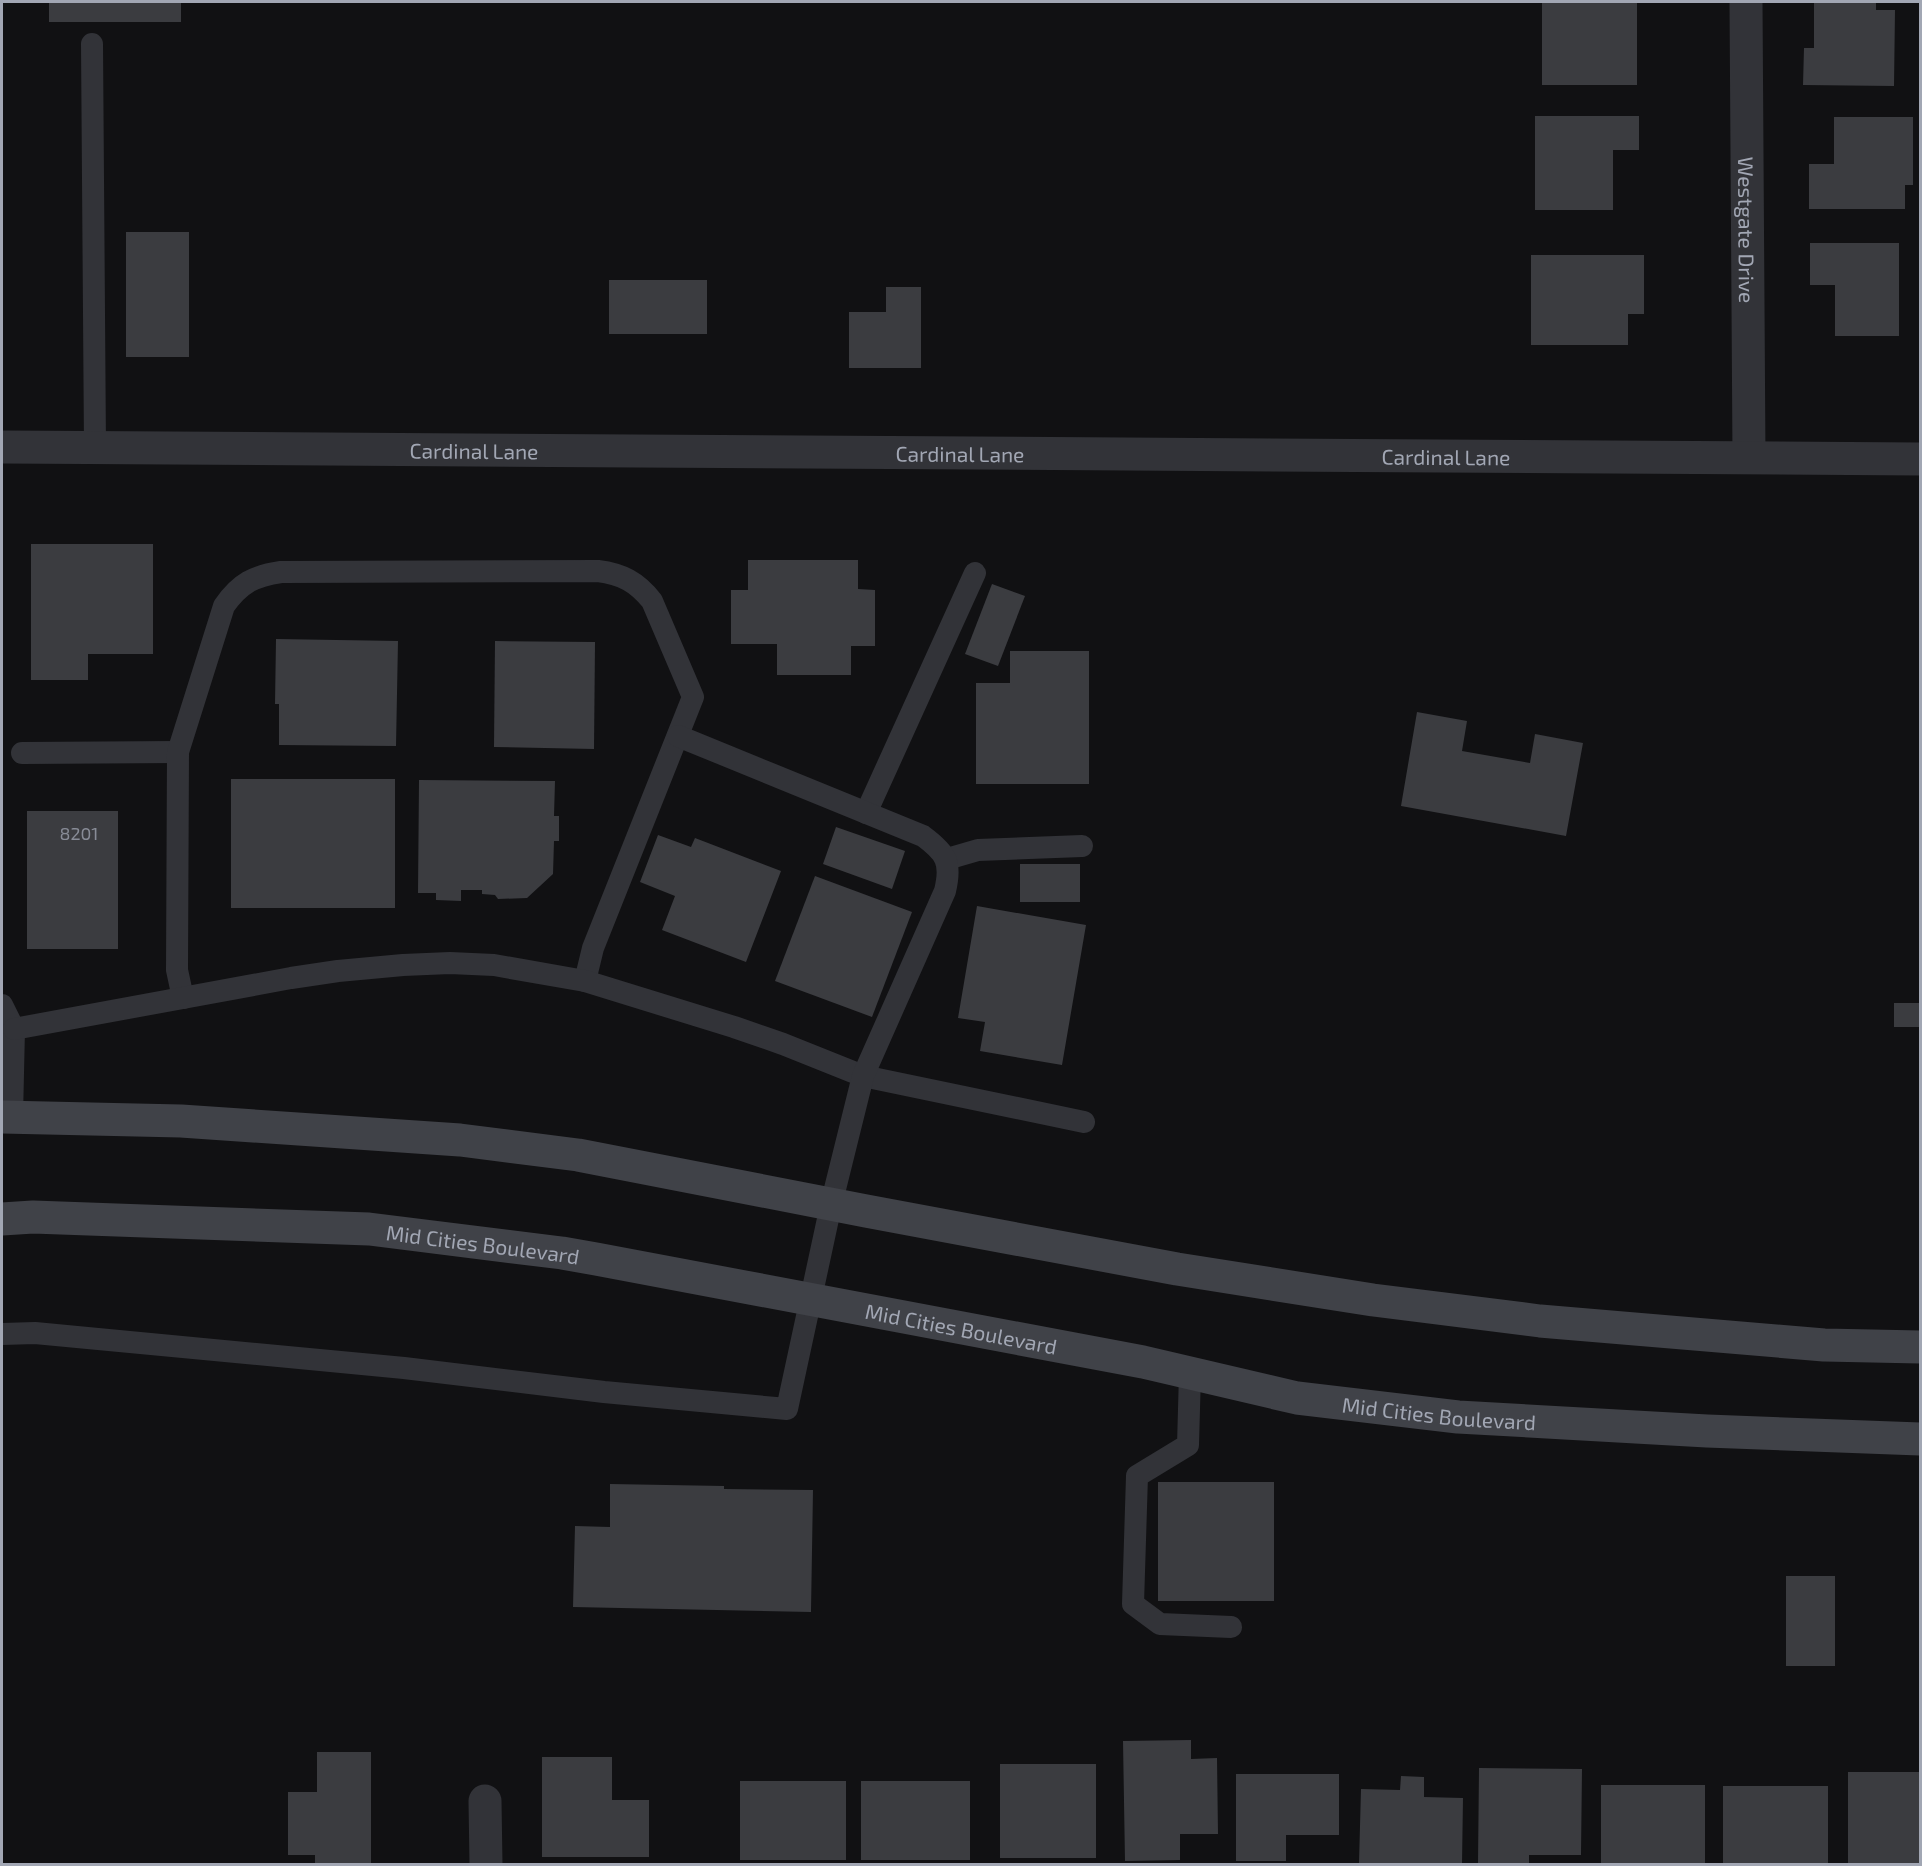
<svg xmlns="http://www.w3.org/2000/svg" width="1922" height="1866" viewBox="0 0 1922 1866" font-family="'Exo 2',sans-serif">
	<rect width="100%" height="100%" fill="#111113"/>
	<g fill="#3b3c40">
		<rect x="49" y="2" width="132" height="20"/>
		<rect x="1542" y="2" width="95" height="83"/>
		<polygon points="1814,2 1876,2 1876,10 1895,10 1894,86 1803,85 1804,48 1814,48"/>
		<polygon points="1535,116 1639,116 1639,150 1613,150 1613,210 1535,210"/>
		<polygon points="1834,117 1913,117 1913,185 1905,185 1905,209 1809,209 1809,164 1834,164"/>
		<rect x="126" y="232" width="63" height="125"/>
		<polygon points="1810,243 1899,243 1899,336 1835,336 1835,285 1810,285"/>
		<polygon points="1531,255 1644,255 1644,314 1628,314 1628,345 1531,345"/>
		<rect x="609" y="280" width="98" height="54"/>
		<polygon points="886,287 921,287 921,368 849,368 849,312 886,312"/>
		<polygon points="31,544 153,544 153,654 88,654 88,680 31,680"/>
		<polygon points="748,560 858,560 858,589 875,590 875,646 851,646 851,675 777,675 777,644 731,644 731,590 748,590"/>
		<polygon points="992,584 1025,596 998,666 965,654"/>
		<polygon points="276,639 398,641 396,746 279,745 279,704 275,704"/>
		<polygon points="495,641 595,642 594,749 494,747"/>
		<polygon points="1010,651 1089,651 1089,784 976,784 976,683 1010,683"/>
		<polygon points="1417,712 1467,721 1462,751 1530,763 1535,734 1583,743 1566,836 1401,806"/>
		<rect x="231" y="779" width="164" height="129"/>
		<polygon points="419,780 555,781 554,816 559,816 559,841 554,841 553,874 527,898 498,899 495,895 482,894 482,890 461,890 461,901 436,900 436,893 418,893"/>
		<rect x="27" y="811" width="91" height="138"/>
		<polygon points="836,827 905,851 892,889 823,864"/>
		<polygon points="658,835 691,847 695,838 781,871 746,962 662,930 675,896 640,882"/>
		<rect x="1020" y="864" width="60" height="38"/>
		<polygon points="815,876 912,912 872,1017 775,981"/>
		<polygon points="977,906 1086,925 1062,1065 980,1051 985,1022 958,1018"/>
		<rect x="1894" y="1003" width="26" height="24"/>
		<rect x="1158" y="1482" width="116" height="119"/>
		<polygon points="610,1484 724,1486 724,1489 813,1490 811,1612 573,1607 575,1526 610,1527"/>
		<rect x="1786" y="1576" width="49" height="90"/>
		<polygon points="1191,1740 1191,1759 1217,1758 1218,1834 1180,1834 1180,1860 1125,1861 1123,1741"/>
		<polygon points="317,1752 371,1752 371,1864 315,1864 315,1855 288,1855 288,1792 317,1792"/>
		<polygon points="542,1757 612,1757 612,1800 649,1800 649,1857 542,1857"/>
		<rect x="1000" y="1764" width="96" height="94"/>
		<polygon points="1479,1768 1582,1769 1581,1855 1529,1855 1529,1864 1478,1864"/>
		<rect x="1848" y="1772" width="72" height="91"/>
		<polygon points="1236,1774 1339,1774 1339,1835 1286,1835 1286,1861 1236,1861"/>
		<polygon points="1401,1776 1424,1777 1424,1797 1463,1798 1462,1864 1359,1863 1361,1789 1400,1790"/>
		<rect x="740" y="1781" width="106" height="79"/>
		<rect x="861" y="1781" width="109" height="79"/>
		<rect x="1601" y="1785" width="104" height="79"/>
		<rect x="1723" y="1786" width="105" height="78"/>
	</g>
	<g fill="none" stroke-linecap="round" stroke-linejoin="round">
		<g stroke="#323338" stroke-width="22">
			<polyline points="92,44 95,448"/>
			<polyline points="22,753 178,752"/>
			<polyline points="866,813 975,573"/>
			<polyline points="947,859 978,850 1082,846"/>
			<path d="M183,998L177,970L178,752L224,606C240,583 254,576 281,572L598,571C622,574 637,582 652,601L693,697L593,948L585,981"/>
			<polyline points="2,1005 14,1029 12,1117"/>
			<polyline points="14,1029 291,978 338,971 403,965 450,963 494,965 585,981 734,1027 783,1044 863,1076 1084,1122"/>
			<path d="M2,1334L35,1333L404,1368L604,1392L787,1409L831,1205L863,1076L945,891C952,862 946,853 923,836L678,736"/>
			<polyline points="1190,1373 1188,1445 1137,1476 1133,1604 1160,1624 1231,1627"/>
		</g>
		<g stroke="#323338" stroke-width="33">
			<path id="s1" d="M1746,2L1749,457"/>
			<polyline points="485,1801 486,1864"/>
		</g>
		<path stroke="#323338" stroke-width="33" id="s2" d="M2,447L1920,459"/>
		<g stroke="#404248" stroke-width="33">
			<polyline points="2,1117 181,1121 460,1140 578,1155 866,1211 1177,1269 1373,1300 1540,1321 1824,1345 1920,1347"/>
			<path id="s3" d="M2,1219L33,1217L369,1229L562,1253L596,1259L1143,1362L1297,1398L1458,1417L1707,1431L1920,1439"/>
		</g>
	</g>
	<g text-anchor="middle" dominant-baseline="central" stroke-width="4.5" stroke-linejoin="round" paint-order="stroke">
		<g font-size="18" fill="#888c97">
			<text x="79" y="833">8201</text>
		</g>
		<g font-size="21" fill="#a2a7b4" stroke="#0c0c0e">
			<text stroke="none"><textPath href="#s1" startOffset="228">Westgate Drive</textPath></text>
			<text stroke="none"><textPath href="#s2" startOffset="472">Cardinal Lane</textPath></text>
			<text stroke="none"><textPath href="#s2" startOffset="958">Cardinal Lane</textPath></text>
			<text stroke="none"><textPath href="#s2" startOffset="1444">Cardinal Lane</textPath></text>
			<text stroke="none"><textPath href="#s3" startOffset="482">Mid Cities Boulevard</textPath></text>
			<text stroke="none"><textPath href="#s3" startOffset="968">Mid Cities Boulevard</textPath></text>
			<text stroke="none"><textPath href="#s3" startOffset="1454">Mid Cities Boulevard</textPath></text>
		</g>
	</g>
	<rect width="1922" height="1866" fill="none" stroke="#a2a7b4" stroke-width="6"/>
</svg>
